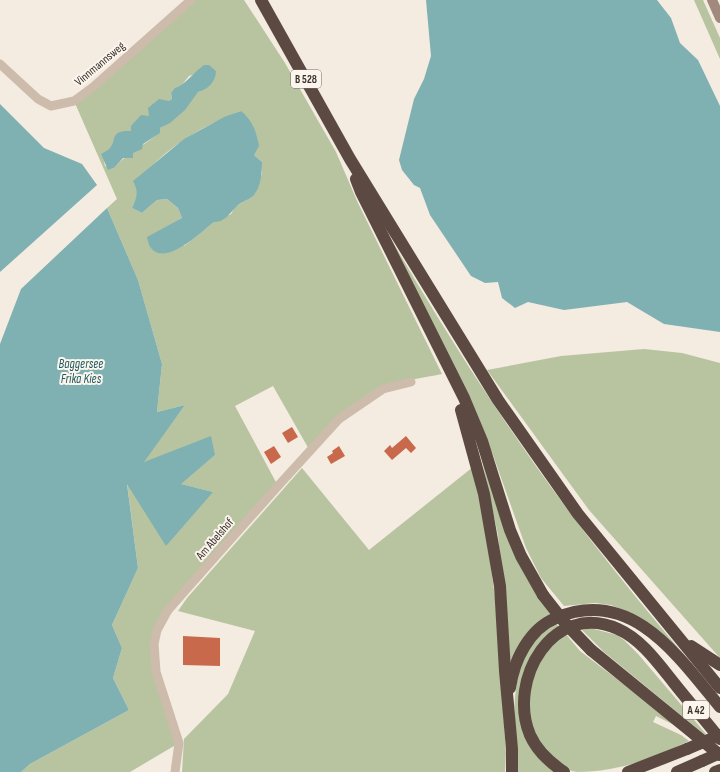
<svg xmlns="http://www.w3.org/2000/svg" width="720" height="772" viewBox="0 0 720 772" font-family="'Sofia Sans Condensed',sans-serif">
	<rect width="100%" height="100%" fill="#f4ebe1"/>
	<g fill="#b8c4a0" fill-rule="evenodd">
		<path d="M191,0H244L285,63L336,152L358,203L442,374C423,378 400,380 383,389C354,405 332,427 310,451L273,386L235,406L278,486L157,630L156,672L179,743L130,772H21L30,764L129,710L113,678L122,648L112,625L138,568L127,483L213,492L180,484L215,455L143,462L185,405L157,412L162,364L138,280L107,208L117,199L74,101ZM212,69L216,71C211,80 209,90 198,92C184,107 179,117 160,128L159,133C145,145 127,153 115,167L105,166L103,156L109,149L172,99L171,93L181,86L189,76ZM241,111L254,155L262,162V174L252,197L236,206L231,214L214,222L184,246L169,226L182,218L178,208L167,199L157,200L142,213L132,208L138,196V177C148,170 156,161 166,153C188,135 214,121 241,111Z"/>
		<polygon points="694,0 703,0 720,38 720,59"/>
		<path d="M387,232C455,350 530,465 615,571C645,609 676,645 707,682L632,614L611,605L595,603L564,606L541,578L526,548L493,455Z"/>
		<polygon points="644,349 682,353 720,363 720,658 589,510 487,370 561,356"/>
		<polygon points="481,456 552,616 510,673 498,535"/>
		<polygon points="473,467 487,539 495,597 506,752 505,772 182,772 184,739 228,694 255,631 178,611 187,598 302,468 369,550"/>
		<path d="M555,622L559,627L545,637L536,648L521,713L557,772H517C515,729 508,684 530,645C535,636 547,629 555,622Z"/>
		<polygon points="590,628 617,635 624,640 638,654 706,734 705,735 604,652 581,629"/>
		<path d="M565,633L580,651L682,729L656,716L653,722L681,735L689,741C654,758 618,772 577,772C559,770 538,746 533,730C530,722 529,711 528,703C528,693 535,668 539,658C542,651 558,639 565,633Z"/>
	</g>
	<g fill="#7fb0b2">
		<polygon points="426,0 657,0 671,18 680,43 698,60 720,106 720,332 664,324 627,302 564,310 528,302 515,308 502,298 498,282 485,283 471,276 430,215 420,188 414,185 402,170 399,160 414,99 424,79 431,56"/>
		<path d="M204,65H209L216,71C216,81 208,90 198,92L185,110L170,123L160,128V133L143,144L142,149L133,153V158H123L115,167L108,170L101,154C104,152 107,151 109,149C118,141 108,130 131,131V126L141,115L149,116L148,108L159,99L169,101L172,99L171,93L175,88C184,86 195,71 204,65Z"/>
		<polygon points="0,104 44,148 82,164 97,185 0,272"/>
		<path d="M241,111C253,121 256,131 259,146L254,155L262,162C262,174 261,188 252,197C247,201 240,202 236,207C229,214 225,222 214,222C202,231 166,267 151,248C149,246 148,241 147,237L182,218L178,208L167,199L157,200L142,213L132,208C137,197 139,192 133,181L184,139L224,117Z"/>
		<polygon points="107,208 138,280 162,364 157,412 185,405 144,462 211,436 215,455 181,484 213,492 166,546 127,484 138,568 112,625 122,648 113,678 129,710 30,764 21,772 0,772 0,344 21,289"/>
	</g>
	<g fill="#c8694b">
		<polygon points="292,427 298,437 288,443 282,433"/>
		<polygon points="406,436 416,448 411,453 406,448 392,460 384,451 390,445 392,448"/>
		<polygon points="274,446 281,457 271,464 264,452"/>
		<polygon points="339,446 345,456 331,464 327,457 333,453 332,451"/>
		<polygon points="183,636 220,638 220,666 183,665"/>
	</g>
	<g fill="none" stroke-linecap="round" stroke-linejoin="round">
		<g stroke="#cdbbac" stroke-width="9">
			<polyline points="0,64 38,99 51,106 74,101 93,87 191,0"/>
			<polyline points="175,772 179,743 156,672 154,644 157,630 168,610 278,486 339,419 383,389 411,382"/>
		</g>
		<polyline stroke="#a18a7d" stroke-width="10" points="712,0 720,18"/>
		<g stroke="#5c4a42" stroke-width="12">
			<polyline points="261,0 350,159 498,400 578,514 720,688"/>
			<polyline points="356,179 361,192 464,398 482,441 510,530 521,556 543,595"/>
			<polyline points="461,410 484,494 500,586 505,671 512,749 512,772"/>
			<polyline points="691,646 720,665"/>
			<polyline points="591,650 720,755"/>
			<path d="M510,688C514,660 529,629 556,618C631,586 678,656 720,707"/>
			<path d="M564,772C549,762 537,751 530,735C507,680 553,600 618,629C641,639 658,663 674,683C689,702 705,720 720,739"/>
			<polyline points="628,772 687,749"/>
			<polyline points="677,772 702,761"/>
			<polyline points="715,772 720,770"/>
		</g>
		<g stroke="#5c4a42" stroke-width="12">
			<polyline points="543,595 565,623 591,650"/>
			<polyline points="687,749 720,735"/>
			<polyline points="702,761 720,753"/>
		</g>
	</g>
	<g text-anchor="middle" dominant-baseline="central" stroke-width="4" stroke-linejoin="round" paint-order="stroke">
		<g fill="#fbf5ee" stroke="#756b66" stroke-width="1">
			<rect x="291" y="70" width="30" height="18" rx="3"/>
			<rect x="683" y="701" width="26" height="18" rx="3"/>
		</g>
		<g font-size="11" font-weight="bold" fill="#3b302b">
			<text x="306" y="79">B 528</text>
			<text x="696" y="710">A 42</text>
		</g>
		<g font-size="12" fill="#3b302b" stroke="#fbf5ee">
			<text transform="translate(100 64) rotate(-40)">Vinnmannsweg</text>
			<text transform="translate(215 539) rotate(-49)">Am Abelshof</text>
		</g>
		<g font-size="13" font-style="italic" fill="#1f5a5e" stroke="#fbf5ee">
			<text x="81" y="364">Baggersee<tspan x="81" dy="15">Frika Kies</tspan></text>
		</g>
	</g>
</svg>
